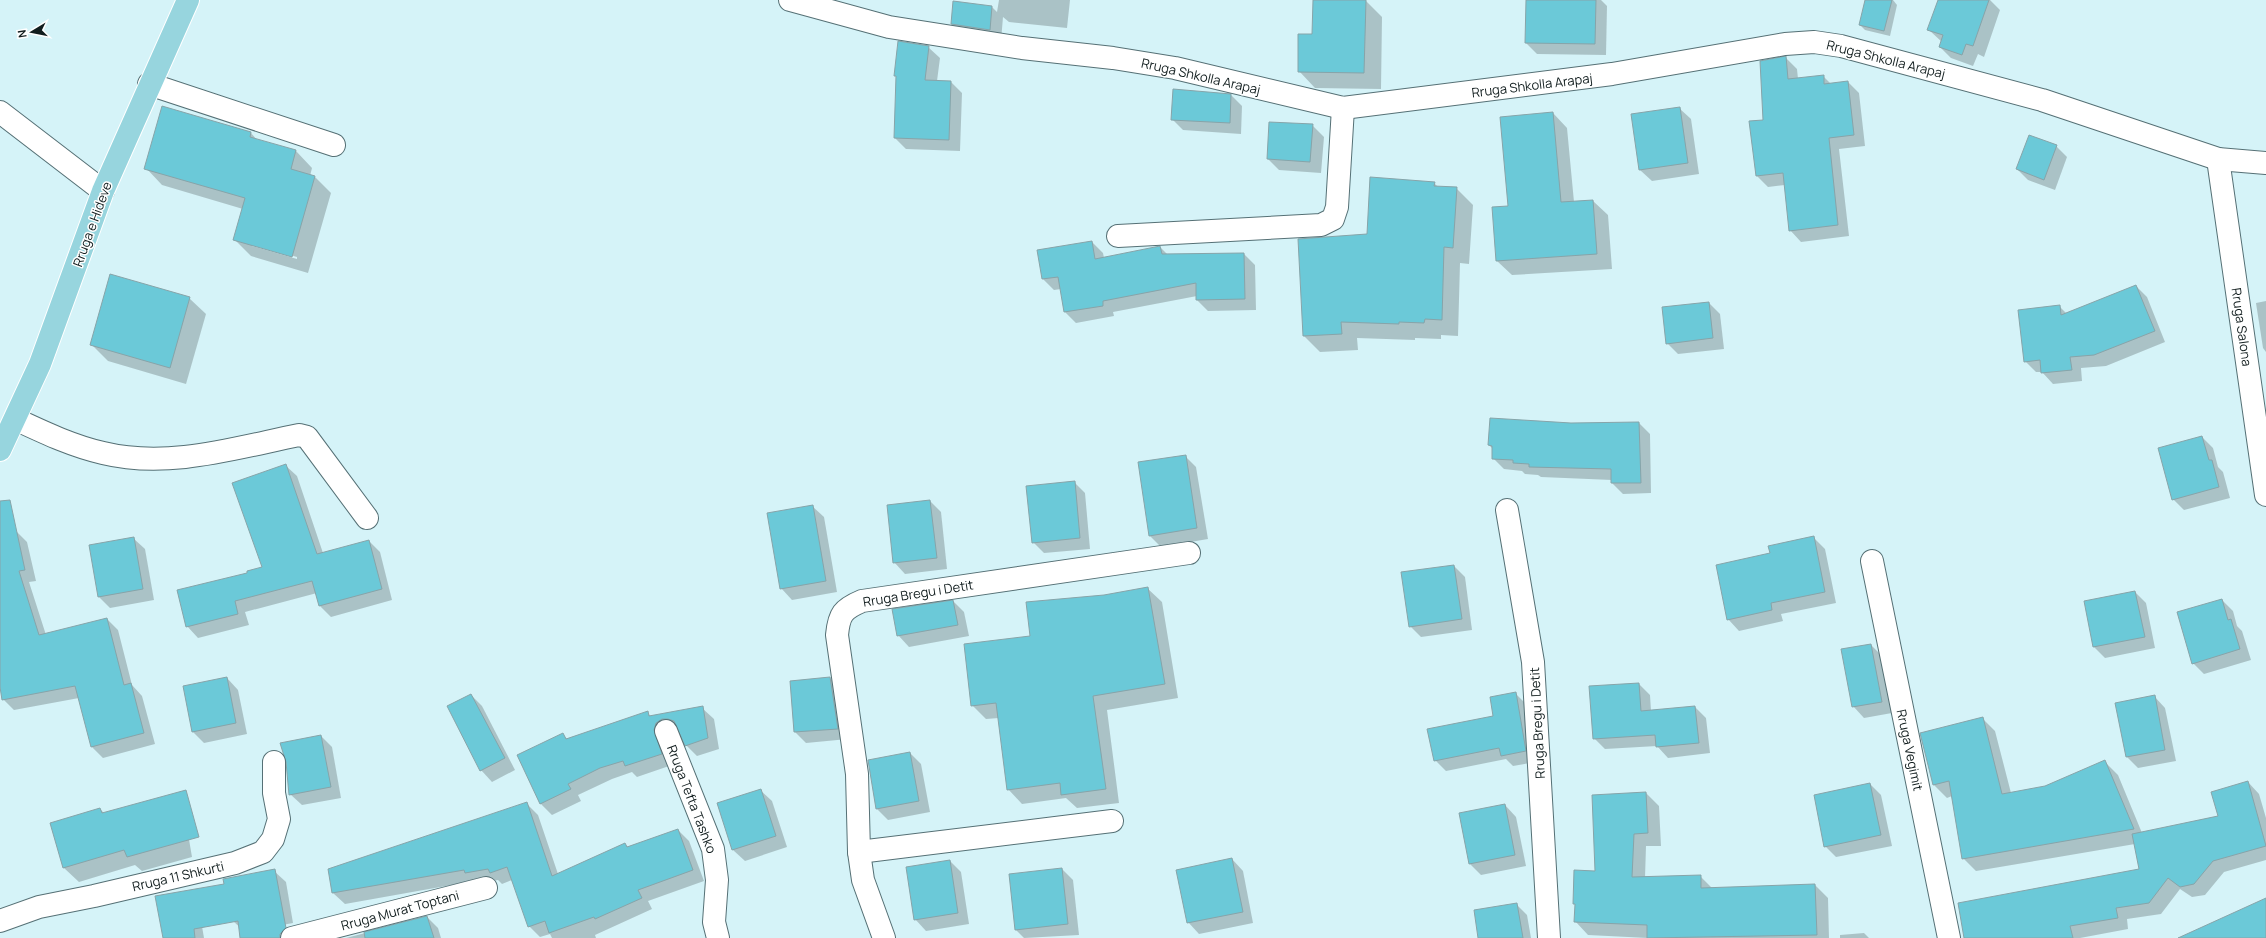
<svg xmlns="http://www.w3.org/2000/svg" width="2266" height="938" viewBox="0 0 2266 938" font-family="Manrope,sans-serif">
	<rect width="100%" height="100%" fill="#d5f3f8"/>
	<g fill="#0003" fill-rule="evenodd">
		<polygon points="999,0 1070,0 1067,28 1009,22 1003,17 1001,41 963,35 952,24 992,7 997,12"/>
		<polygon points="1314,0 1366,1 1382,17 1381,89 1315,88 1299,71 1313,35"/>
		<polygon points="1527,0 1601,0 1607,6 1606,55 1537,54 1526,43"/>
		<polygon points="1866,0 1893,0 1897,5 1890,36 1865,30 1860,25"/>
		<polygon points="1939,0 1990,0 2000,10 1984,57 1978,54 1973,66 1951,58 1940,47 1942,42 1929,30"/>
		<polygon points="928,47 940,58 937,81 951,82 962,93 960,151 906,149 895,138 897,77 895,75"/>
		<polygon points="1786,58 1797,69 1798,79 1823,76 1831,84 1848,82 1859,93 1865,146 1839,149 1849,236 1801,242 1790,230 1785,185 1768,187 1757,176 1765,120"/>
		<polygon points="1174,90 1231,95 1242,106 1241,134 1183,130 1172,119"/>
		<path d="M163,108L251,133L257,140L296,151L312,168L310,176L315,177L331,193L308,273L251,256L234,239L243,209L162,185L146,168ZM252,244L297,257V259L252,246Z"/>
		<polygon points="1679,108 1691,119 1699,174 1652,181 1640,170 1633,115"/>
		<polygon points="1553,113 1567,128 1574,202 1593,201 1608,215 1612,269 1512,275 1497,261 1509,207"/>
		<polygon points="1312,125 1324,137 1321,173 1279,170 1268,159"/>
		<polygon points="2056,146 2067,157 2055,190 2028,180 2017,169"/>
		<polygon points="1434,183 1438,187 1456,188 1473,205 1469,264 1460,263 1458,336 1441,335 1441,339 1415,338 1415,340 1357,338 1358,350 1320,352 1304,336 1368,235"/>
		<polygon points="1092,242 1103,253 1104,258 1160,247 1168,255 1244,254 1255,265 1256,310 1208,311 1197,300 1197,296 1113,312 1114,316 1076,323 1065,312 1061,289 1054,290 1043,279"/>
		<polygon points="2136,286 2147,297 2165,342 2106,366 2081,368 2082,381 2053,384 2042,372 2036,372 2025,361 2059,306 2067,314"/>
		<polygon points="189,298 206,314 186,384 108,361 91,344"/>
		<polygon points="2266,301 2266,352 2263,348 2256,303"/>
		<polygon points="1709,303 1720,314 1724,349 1678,354 1667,343"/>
		<polygon points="1639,423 1650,434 1651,493 1623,494 1612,483 1612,480 1541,477 1538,475 1525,474 1522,471 1504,469 1493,458 1493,449 1489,445 1571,424"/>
		<polygon points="2202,437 2213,448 2218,467 2223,472 2230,498 2184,510 2173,499"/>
		<polygon points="1185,456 1196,467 1208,539 1161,547 1150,536"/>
		<polygon points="285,465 297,476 323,553 369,541 380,552 392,600 331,617 320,606 317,593 245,612 249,625 198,638 187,626 248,574 263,568"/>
		<polygon points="1074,482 1085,493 1090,549 1044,553 1033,542"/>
		<polygon points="930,501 941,512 947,569 905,574 894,562"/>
		<polygon points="812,506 824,517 837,592 792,600 781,588"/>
		<polygon points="16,531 27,542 36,581 29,582 46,635 107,619 118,630 132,685 142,696 155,744 103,758 92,747 79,698 14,710 3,699 0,681 0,535"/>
		<polygon points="1813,537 1825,549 1836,603 1781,614 1783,621 1739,631 1728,619 1771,554"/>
		<polygon points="133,538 145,549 154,600 110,608 99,597"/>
		<polygon points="1454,566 1465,577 1472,630 1421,637 1410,626"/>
		<polygon points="1147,588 1162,602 1178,698 1107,710 1119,803 1077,808 1066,798 1022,804 1008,789 999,718 986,719 972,705 1031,637 1105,596"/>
		<polygon points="2135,592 2146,603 2155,648 2105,658 2094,647 2085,602"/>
		<polygon points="2222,600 2233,611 2237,626 2242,631 2251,660 2204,674 2193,663"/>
		<polygon points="953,601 964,612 969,636 909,647 898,635"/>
		<polygon points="1871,645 1882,656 1892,713 1864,718 1853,706"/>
		<polygon points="227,678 238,690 247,734 204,743 193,732"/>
		<polygon points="830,678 841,690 848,739 806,743 795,732"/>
		<polygon points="1639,684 1650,695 1651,711 1695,707 1706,718 1710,753 1668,758 1657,746 1605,749 1594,738"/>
		<polygon points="1515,693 1526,704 1536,762 1513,766 1506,759 1446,771 1435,760 1494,716"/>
		<polygon points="471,695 482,706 515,770 492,782 481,770 449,706"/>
		<polygon points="2154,696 2165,708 2176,761 2138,768 2127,757 2117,704"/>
		<polygon points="702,708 714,719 719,749 697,756 686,745 679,730 673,730 672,765 637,777 632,772 612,779 578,795 581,801 552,815 541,804 518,756 563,734 567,739 648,713 651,717"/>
		<polygon points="1982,718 1995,731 2011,793 2045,787 2105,762 2118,775 2142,833 2219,816 2248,782 2259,794 2266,818 2266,860 2224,872 2205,895 2192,897 2180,889 2161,914 2127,919 2128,929 2080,938 1965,938 2140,870 2135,844 1976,871 1963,858 1952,796 1947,798 1934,785"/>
		<polygon points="321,736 332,747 341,798 302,805 290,794 287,761"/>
		<polygon points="910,753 921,764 930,812 888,820 877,809"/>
		<polygon points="1870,784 1881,795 1892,846 1836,857 1825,846"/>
		<polygon points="760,790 772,801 787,847 745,861 733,850 719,803"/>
		<polygon points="1646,793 1659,806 1661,846 1646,846 1645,878 1700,876 1712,888 1815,885 1828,898 1829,938 1648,938 1588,935 1575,921 1576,906 1574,903 1596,872"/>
		<polygon points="527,804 538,815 558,874 625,844 628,847 678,830 689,841 704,881 648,901 652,909 595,935 596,938 552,938 550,934 540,937 529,926 512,880 502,884 498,880 477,884 474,881 345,904 333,893 329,870"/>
		<polygon points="1505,805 1516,817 1526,866 1481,875 1470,864"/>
		<polygon points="100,809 105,814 184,810 192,857 142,871 135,865 79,882 64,868 51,824"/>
		<polygon points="1232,859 1243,871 1253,923 1199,934 1188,922"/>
		<polygon points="950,861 961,872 969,924 926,931 915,919"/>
		<polygon points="1062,869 1073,880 1079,935 1024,938 1016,930"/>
		<polygon points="274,871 286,882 293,923 245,932 233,921"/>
		<polygon points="198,903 204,938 166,938"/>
		<polygon points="1516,904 1527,915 1531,938 1479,938"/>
		<polygon points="427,917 438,928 441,938 346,938"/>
		<polygon points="1864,933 1869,938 1840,938 1840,935"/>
	</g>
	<g fill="#6bc9d8" stroke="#87a4a9">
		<polygon points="1313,0 1366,0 1364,73 1298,72 1298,34 1312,34"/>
		<polygon points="1526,0 1596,0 1595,44 1525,43"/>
		<polygon points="1865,0 1892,0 1884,31 1859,25"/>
		<polygon points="1938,0 1989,0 1973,46 1966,44 1962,55 1939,47 1943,35 1927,30"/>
		<polygon points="953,1 992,6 990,30 951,24"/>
		<polygon points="898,41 929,46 925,80 951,81 949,140 894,138 896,76 894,76"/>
		<polygon points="1786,56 1788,79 1824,75 1824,84 1848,81 1854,135 1829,138 1838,225 1789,231 1783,173 1756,176 1749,121 1763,120 1760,61"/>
		<polygon points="1173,89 1231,94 1230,123 1171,120"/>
		<polygon points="162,106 251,132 250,137 296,150 291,169 315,176 292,257 233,240 245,198 144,169"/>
		<polygon points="1680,107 1688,163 1639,170 1631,114"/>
		<polygon points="1553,112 1561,202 1593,200 1597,254 1496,261 1492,207 1508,206 1500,117"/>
		<polygon points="1269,122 1313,124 1310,162 1267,159"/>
		<polygon points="2029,135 2057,145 2044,180 2016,169"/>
		<polygon points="1370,177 1435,182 1434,186 1457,187 1453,248 1444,247 1442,320 1425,319 1424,323 1399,322 1399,324 1341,322 1342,334 1303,336 1298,239 1367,234"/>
		<polygon points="1092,241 1095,259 1160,246 1162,254 1244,253 1245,299 1196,300 1196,283 1103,301 1103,306 1064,312 1058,277 1042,279 1037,250"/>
		<polygon points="110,274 190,297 170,368 90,345"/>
		<polygon points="2136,285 2155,331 2094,355 2070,357 2072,370 2041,373 2040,360 2024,362 2018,310 2060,305 2061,315"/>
		<polygon points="1709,302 1713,338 1666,344 1662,307"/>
		<polygon points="1490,418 1571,423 1639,422 1641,483 1611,483 1611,469 1529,467 1529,464 1513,463 1513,460 1492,459 1492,446 1488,445"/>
		<polygon points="2202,436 2209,460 2212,460 2219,487 2172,500 2158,448"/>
		<polygon points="1186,455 1197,528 1149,536 1138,462"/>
		<polygon points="286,464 317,554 369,540 382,589 319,606 312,581 235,601 238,614 186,627 177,590 247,573 247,571 262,567 232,483"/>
		<polygon points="1075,481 1080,538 1032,543 1026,486"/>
		<polygon points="10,500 25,570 19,571 39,635 107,618 124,685 131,683 144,733 91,747 75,686 2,700 0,687 0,501"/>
		<polygon points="930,500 937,558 893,563 887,505"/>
		<polygon points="813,505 826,581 780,589 767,513"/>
		<polygon points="1814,536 1825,592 1771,603 1772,610 1727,620 1716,565 1770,553 1768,546"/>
		<polygon points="134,537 143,589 98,597 89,545"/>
		<polygon points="1454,565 1462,619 1409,627 1401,572"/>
		<polygon points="1148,587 1165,684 1093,696 1106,789 1061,795 1060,783 1007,790 996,703 971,706 964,644 1030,636 1026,602 1104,595"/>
		<polygon points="2135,591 2145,637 2093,647 2084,601"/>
		<polygon points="2222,599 2228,620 2231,619 2240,649 2192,664 2177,612"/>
		<polygon points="953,600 958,625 897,636 892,609"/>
		<polygon points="1871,644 1882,702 1852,707 1841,649"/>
		<polygon points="227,677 236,723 192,732 183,686"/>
		<polygon points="830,677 838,729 794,732 790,681"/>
		<polygon points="1639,683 1641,711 1695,706 1699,743 1656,747 1655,735 1593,739 1589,686"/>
		<polygon points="1516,692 1526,751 1501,756 1499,748 1434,761 1427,729 1493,716 1490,697"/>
		<polygon points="471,694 505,758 480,771 447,706"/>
		<polygon points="2155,695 2165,750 2126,757 2115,703"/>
		<polygon points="703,706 708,738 685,746 674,721 668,719 662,719 656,723 654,730 662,754 625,766 623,761 600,768 568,784 571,789 540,804 517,755 563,733 566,739 648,711 649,716"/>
		<polygon points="1983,717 2002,794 2045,786 2105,760 2134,829 1962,859 1949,781 1933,785 1920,733"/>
		<polygon points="321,735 331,787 289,795 286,762 280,743"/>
		<polygon points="910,752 919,801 876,809 868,760"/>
		<polygon points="2248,781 2266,846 2213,861 2194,884 2180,887 2168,878 2149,903 2116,908 2118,918 2070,926 2073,938 1964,938 1958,903 2139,869 2132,834 2218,816 2211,792"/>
		<polygon points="1870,783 1881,835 1824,847 1814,795"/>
		<polygon points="761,789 776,836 732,850 717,803"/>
		<polygon points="186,790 199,837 127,857 124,850 63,868 50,823 100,808 102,813"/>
		<polygon points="1646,792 1648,833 1634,834 1632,877 1701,875 1701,888 1815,884 1817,935 1647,938 1647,925 1574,922 1575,904 1573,904 1574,870 1595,871 1592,795"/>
		<polygon points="527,802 552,876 625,843 627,847 678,829 693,870 638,890 642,898 595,919 594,917 549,933 545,921 528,927 507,867 490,873 488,869 465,873 464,870 332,893 328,869"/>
		<polygon points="1505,804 1515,855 1469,864 1459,813"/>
		<polygon points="1232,858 1243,912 1187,923 1176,870"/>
		<polygon points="950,860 958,913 914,920 906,867"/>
		<polygon points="1062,868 1068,924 1015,930 1009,874"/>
		<polygon points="275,869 286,928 280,934 280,938 240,938 238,921 194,929 195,938 163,938 155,896 224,884 223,879"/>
		<polygon points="2266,898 2266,938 2178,938"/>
		<polygon points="1517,903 1523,938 1478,938 1474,910"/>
		<polygon points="427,916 434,938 365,938 364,932"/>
	</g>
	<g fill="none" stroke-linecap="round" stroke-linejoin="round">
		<defs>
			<g id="minor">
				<polyline points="790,0 889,27 1022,48 1113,58 1175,68 1343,108 1612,74 1785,44 1814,42 1841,46 2042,100 2218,159 2266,163"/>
				<polyline points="149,84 334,145"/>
				<polyline points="0,112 103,191"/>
				<polyline points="2218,159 2266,495"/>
				<polyline points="1118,236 1321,225 1333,219 1337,207 1343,108"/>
				<path d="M15,419C43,432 72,446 103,453C168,469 235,448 299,435L307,437L367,518"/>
				<polyline points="1507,510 1533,662 1549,938"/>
				<polyline points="1872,561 1949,938"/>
				<polyline points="666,731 713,849 717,880 714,922 718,938"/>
				<polyline points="859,852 1112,821"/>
				<polyline points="0,921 39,907 94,896 235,863 263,852 273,839 279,819 274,793 274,762"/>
				<polyline points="292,938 486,888"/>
				<path d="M884,938L863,880L859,852L857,774L837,635C839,614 843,609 862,601L1189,553"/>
			</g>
			<polyline id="major" points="0,450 40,364 103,191 188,0"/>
		</defs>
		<use href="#minor" stroke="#557075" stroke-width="24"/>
		<use href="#major" stroke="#fff" stroke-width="24"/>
		<use href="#minor" stroke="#fff" stroke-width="22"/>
		<use href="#major" stroke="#97d5de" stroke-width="22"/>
	</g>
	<g text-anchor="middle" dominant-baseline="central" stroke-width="3" stroke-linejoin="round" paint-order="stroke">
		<g font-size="13" fill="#111d1e" stroke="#fff">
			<text transform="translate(1886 59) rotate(14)">Rruga Shkolla Arapaj</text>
			<text transform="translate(1201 76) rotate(13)">Rruga Shkolla Arapaj</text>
			<text transform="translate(1532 85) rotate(-7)">Rruga Shkolla Arapaj</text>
			<text transform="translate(92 224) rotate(-70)">Rruga e Hideve</text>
			<text transform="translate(2242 327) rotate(82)">Rruga Salona</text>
			<text transform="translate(918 593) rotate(-9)">Rruga Bregu i Detit</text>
			<text transform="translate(1537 723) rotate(-93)">Rruga Bregu i Detit</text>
			<text transform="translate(1910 750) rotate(78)">Rruga Vegimit</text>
			<text transform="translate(692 799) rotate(69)">Rruga Tefta Tashko</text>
			<text transform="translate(178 876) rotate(-13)">Rruga 11 Shkurti</text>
			<text transform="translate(400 910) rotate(-15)">Rruga Murat Toptani</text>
		</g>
	</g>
	<g transform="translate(32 32) rotate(260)" stroke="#ffffff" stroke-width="3" paint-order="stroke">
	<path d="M0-3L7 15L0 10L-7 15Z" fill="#111d1e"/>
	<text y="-6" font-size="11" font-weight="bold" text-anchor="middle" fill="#111d1e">N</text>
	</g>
</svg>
